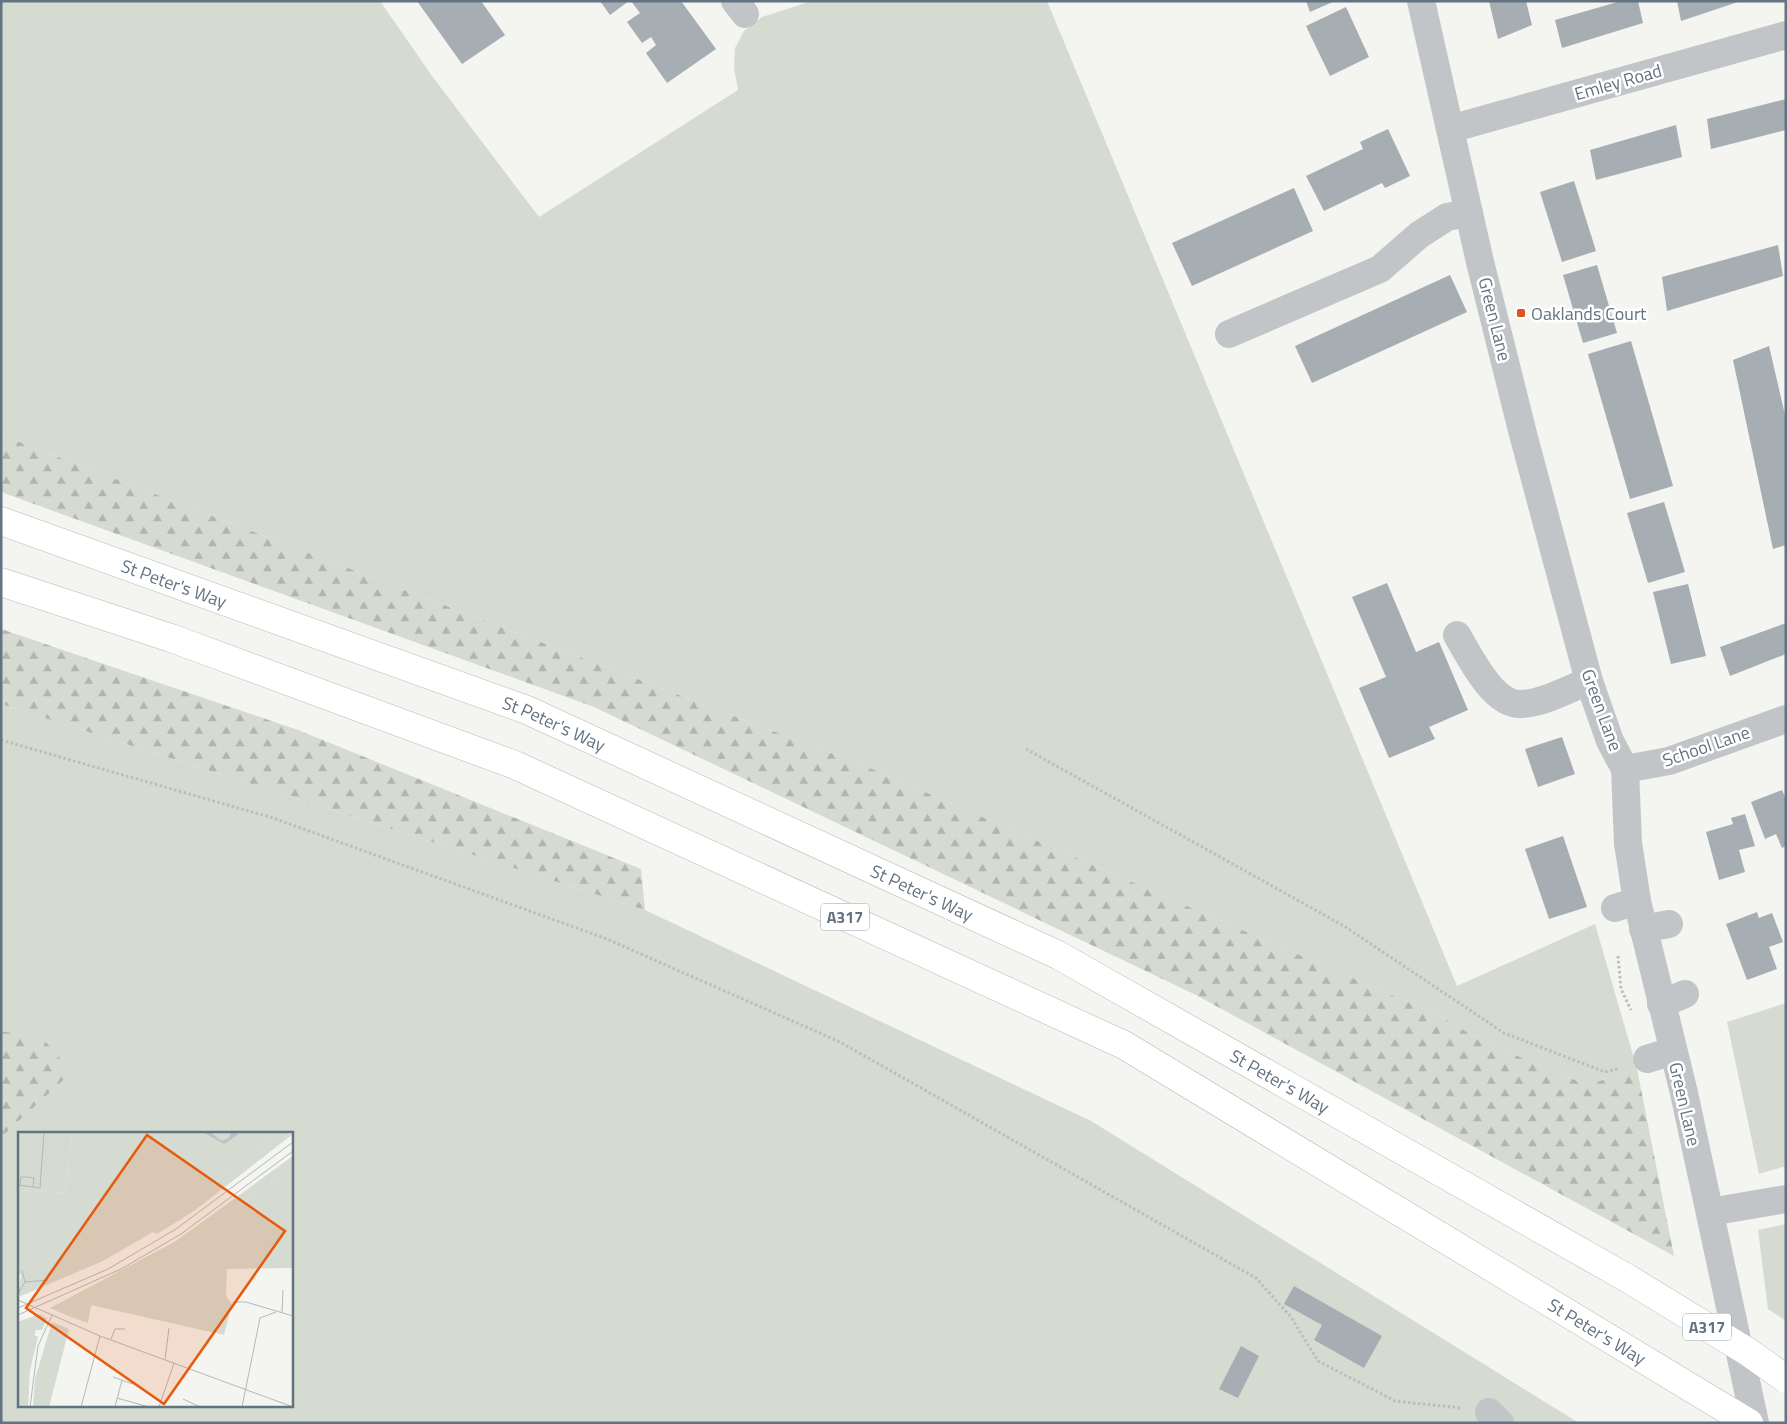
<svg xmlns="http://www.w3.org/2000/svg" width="1787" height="1424" viewBox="0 0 1787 1424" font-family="'Titillium Web',sans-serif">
	<defs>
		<pattern id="forest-firs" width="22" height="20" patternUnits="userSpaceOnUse" patternTransform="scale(1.25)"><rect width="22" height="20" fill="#d5dbd1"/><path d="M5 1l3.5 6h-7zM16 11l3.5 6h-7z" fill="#b0b6af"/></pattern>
	</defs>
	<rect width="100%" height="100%" fill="#f4f4f0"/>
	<g fill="#d5dbd1" fill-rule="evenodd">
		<polygon points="1,1 380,1 432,76 539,217 738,90 734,68 735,48 744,31 762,17 812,1 1047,1 1457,986 1595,924 1637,1069 1587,1085 1482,1041 1440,1016 872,769 1,435"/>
		<path d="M1,704L645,910L1091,1121L1579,1423H1ZM19,1133H291V1405H19Z"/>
		<polygon points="1786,1003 1786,1166 1759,1174 1727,1022"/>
		<polygon points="1786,1224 1786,1321 1768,1309 1758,1230"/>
	</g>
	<g fill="url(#forest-firs)">
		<polygon points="1,435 872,769 1440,1016 1482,1041 1587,1085 1637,1069 1674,1256 1196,995 594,707 1,492"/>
		<polygon points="1,629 298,730 641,869 645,910 1,704"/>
		<polygon points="1,1031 44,1040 72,1072 1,1137"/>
	</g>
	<g fill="#a6aeb3">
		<polygon points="417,1 481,1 505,35 462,64"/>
		<polygon points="600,1 629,1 610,15"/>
		<polygon points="631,1 681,1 716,49 667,83 646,53 656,45 651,37 642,43 627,22 640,13"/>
		<polygon points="1306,1 1335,1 1310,12"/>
		<polygon points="1489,1 1526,1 1532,25 1498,39"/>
		<polygon points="1621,1 1638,1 1643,23 1562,48 1555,20"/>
		<polygon points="1677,1 1738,1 1738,2 1681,21"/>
		<polygon points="1346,7 1369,57 1330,76 1306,26"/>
		<polygon points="1786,99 1786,130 1711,149 1707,119"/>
		<polygon points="1676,125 1682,157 1596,180 1590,150"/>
		<polygon points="1388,129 1410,176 1385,188 1382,183 1324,211 1306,176 1363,149 1360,142"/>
		<polygon points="1574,181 1596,251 1562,262 1540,192"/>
		<polygon points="1294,188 1313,231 1192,286 1172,243"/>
		<polygon points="1778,245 1783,276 1667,311 1662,277"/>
		<polygon points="1597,265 1617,333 1583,343 1563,275"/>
		<polygon points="1450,275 1467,312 1312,383 1295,346"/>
		<polygon points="1631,341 1673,486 1630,499 1588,354"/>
		<polygon points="1769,346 1786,419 1786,545 1773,549 1733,360"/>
		<polygon points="1664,502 1685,572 1648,583 1627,513"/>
		<polygon points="1387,583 1416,652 1439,642 1468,710 1429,727 1435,739 1389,758 1359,688 1386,677 1352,597"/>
		<polygon points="1688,584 1706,656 1671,664 1653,592"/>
		<polygon points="1786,623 1786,654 1730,676 1720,647"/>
		<polygon points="1562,737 1575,774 1538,787 1525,749"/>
		<polygon points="1782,790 1786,799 1786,846 1782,848 1776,834 1765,839 1751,802"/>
		<polygon points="1745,814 1755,846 1739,850 1745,872 1719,880 1706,832 1733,824 1731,818"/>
		<polygon points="1563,836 1587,907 1549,919 1525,849"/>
		<polygon points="1757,912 1759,918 1772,913 1783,942 1769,947 1777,969 1747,980 1726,924"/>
		<polygon points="1294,1286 1382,1336 1364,1368 1314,1340 1322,1325 1284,1304"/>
		<polygon points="1241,1346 1259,1356 1238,1398 1219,1389"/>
	</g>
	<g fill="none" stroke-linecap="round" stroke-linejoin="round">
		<defs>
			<g id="major">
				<path id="s1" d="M1,521L527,710L1058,955L1627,1278"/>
				<path id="s2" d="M1,582L171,638L515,765L1124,1045L1749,1423"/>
			</g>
		</defs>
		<use href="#major" stroke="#b4b8bc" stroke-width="29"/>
		<g stroke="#bbbdbf" stroke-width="3" stroke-dasharray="2.5 2.5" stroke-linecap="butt">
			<polyline points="1,740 273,818 607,939 840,1042 1256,1278 1291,1317 1318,1361 1395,1401 1461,1408"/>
			<polyline points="1026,749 1344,926 1504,1033 1605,1072 1620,1068"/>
			<polyline points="1618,956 1621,989 1631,1010"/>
		</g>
		<g stroke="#c1c5c8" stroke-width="28">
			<polyline points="735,1 745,14"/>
			<polyline points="1421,1 1480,262 1523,434 1589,681 1610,741 1625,769 1628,843 1637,901 1684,1093 1755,1423"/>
			<polyline points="1450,129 1786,35"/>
			<polyline points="1229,334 1380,269 1419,235 1447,217 1469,213"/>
			<path d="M1457,635C1469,655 1492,704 1520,704C1542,704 1568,689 1589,681"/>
			<polyline points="1625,769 1669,761 1786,719"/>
			<polyline points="1615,908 1637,901"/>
			<polyline points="1643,929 1669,924"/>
			<polyline points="1661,1004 1685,994"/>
			<polyline points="1647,1059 1673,1051"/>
			<polyline points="1710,1212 1786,1199"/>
			<polyline points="1489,1412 1500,1423"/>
		</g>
		<use href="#major" stroke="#fff" stroke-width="28"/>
		<defs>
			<polyline id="major-bridge" points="1627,1278 1748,1352 1786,1379"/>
		</defs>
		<use href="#major-bridge" stroke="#b4b8bc" stroke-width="29" stroke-linecap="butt"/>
		<use href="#major-bridge" stroke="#fff" stroke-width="28"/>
	</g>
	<rect fill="#e25323" stroke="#fff" stroke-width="2" x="1516" y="308" width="10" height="10" rx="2.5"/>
	<g text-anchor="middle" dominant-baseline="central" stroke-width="5" stroke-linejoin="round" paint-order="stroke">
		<g fill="#fff" stroke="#929da7" stroke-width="1">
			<rect x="821" y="903.5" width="48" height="27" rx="4"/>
			<rect x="1683" y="1313.5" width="48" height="27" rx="4"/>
		</g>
		<g font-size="16" font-weight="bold" fill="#637381">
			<text x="845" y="917">A317</text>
			<text x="1707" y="1327">A317</text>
		</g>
		<g font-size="18" fill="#637381" stroke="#fff">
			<text transform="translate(1618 82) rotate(-16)">Emley Road</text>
			<text transform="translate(1495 319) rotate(76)">Green Lane</text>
			<text stroke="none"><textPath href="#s1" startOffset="184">St Peter's Way</textPath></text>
			<text transform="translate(1602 710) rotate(70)">Green Lane</text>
			<text stroke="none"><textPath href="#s1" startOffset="589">St Peter's Way</textPath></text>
			<text transform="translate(1706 746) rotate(-19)">School Lane</text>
			<text stroke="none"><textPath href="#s1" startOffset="994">St Peter's Way</textPath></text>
			<text stroke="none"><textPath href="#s1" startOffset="1399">St Peter's Way</textPath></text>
			<text transform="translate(1685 1104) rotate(77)">Green Lane</text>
			<text stroke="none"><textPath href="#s2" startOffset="1769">St Peter's Way</textPath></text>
		</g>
		<g font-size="18" fill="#637381" stroke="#fff" text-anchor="start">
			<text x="1531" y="313">Oaklands Court</text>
		</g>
	</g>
	<g transform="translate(18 1132)">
		<rect width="275" height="275" fill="#f4f4f0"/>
		<path d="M54,0H261L135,100L85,129L3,164L0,163L3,143L0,142V58L47,61ZM275,37V136L209,137L208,164L214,172L206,203L73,173L70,191L53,185L54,179L134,132ZM21,182L29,186L24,198H18L16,203L20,205L12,238L10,275H0V190ZM34,190L51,197L31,275H15L17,247Z" fill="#d5dbd1"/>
		<path d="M261,0L275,2L176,79L139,102L135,100ZM164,12L179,15L181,20L158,34L155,16ZM275,24V37L134,132L55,179L53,185L32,176L158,109Z" fill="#d5dbd1"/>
		<path d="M0,0H54L47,61L0,58Z" fill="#d5dbd1"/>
		<path d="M185,0H192L204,9L211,6L213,0L221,2L206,12Z" fill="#b9c3c8"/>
		<path fill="none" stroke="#b1b8bd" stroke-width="1" d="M0,53L22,56L26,0M2,54L3,45H10L16,46L15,55M7,150L30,148M0,162L7,150L4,138M0,168L82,204L275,275M215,170H228L275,184M0,176L90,137L158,97L275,10M264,181L265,158M0,183L103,137L163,102L275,19M93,207L97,197H107M147,227L151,196M95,245L115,252M99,266L131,275M165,267L182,275M12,275L20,214L34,183M63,275L82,204M97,275L104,248M141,275L156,231M224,275L242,186L258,180"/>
		<path fill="#e8590c" fill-opacity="0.15" stroke="#e8590c" stroke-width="2.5" d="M129,3L267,99L146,272L8,176Z"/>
		<rect width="275" height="275" fill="none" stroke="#637381" stroke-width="2.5"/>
	</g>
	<rect width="1787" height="1424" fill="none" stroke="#637381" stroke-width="5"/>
</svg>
